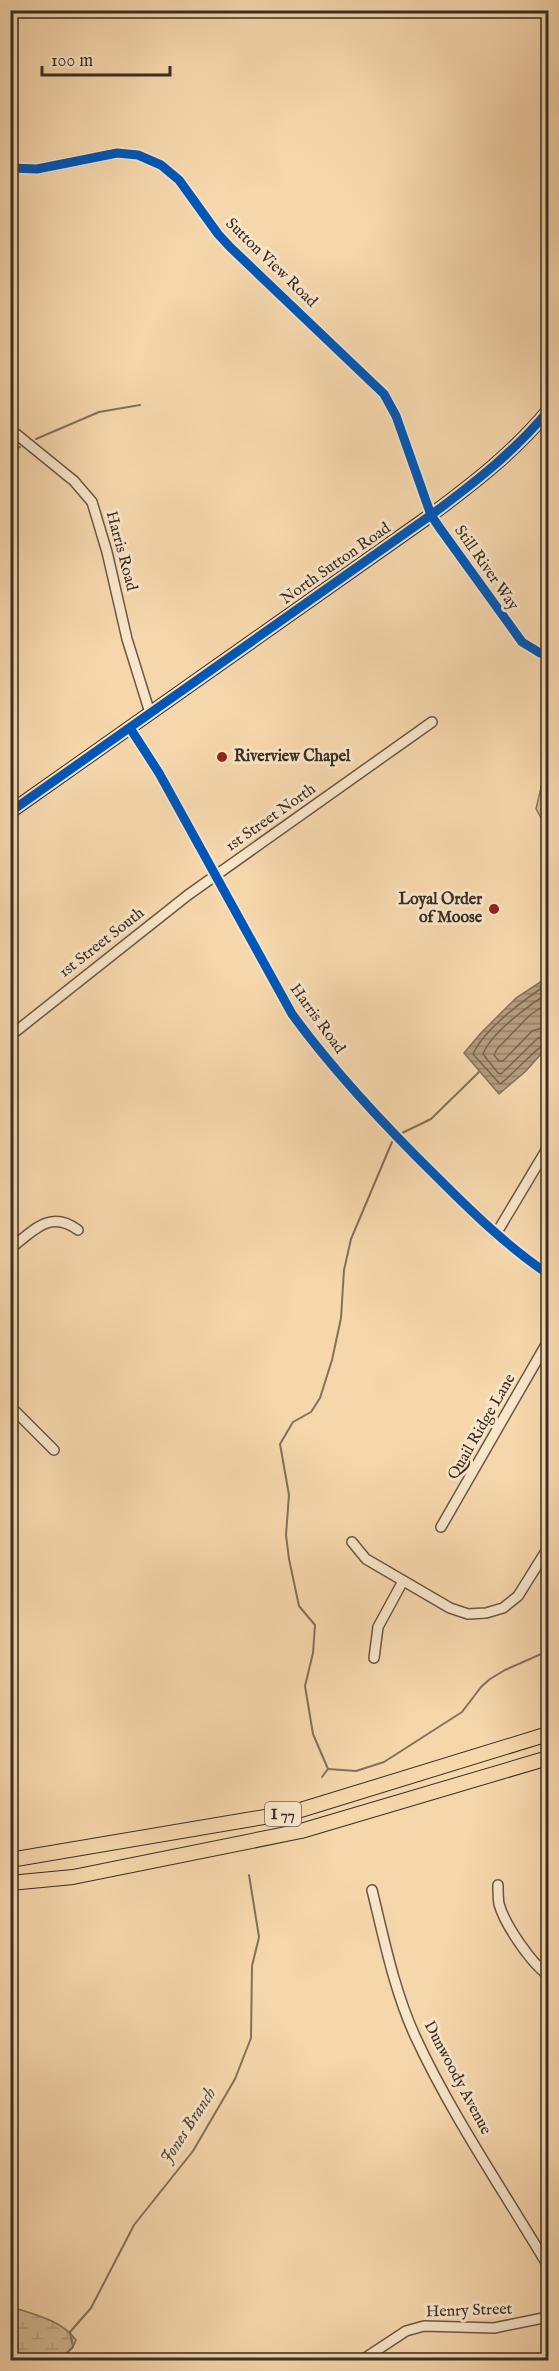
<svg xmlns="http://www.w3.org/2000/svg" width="559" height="2371" viewBox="0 0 559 2371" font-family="'IM FELL English',serif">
	<defs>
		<pattern id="forest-firs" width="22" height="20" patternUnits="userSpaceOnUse" patternTransform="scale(1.5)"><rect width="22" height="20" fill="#d6ba95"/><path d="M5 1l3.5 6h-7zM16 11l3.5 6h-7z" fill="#b8a080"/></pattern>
		<pattern id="wetland-marsh" width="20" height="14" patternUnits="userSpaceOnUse" patternTransform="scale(1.5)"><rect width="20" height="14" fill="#d6ba95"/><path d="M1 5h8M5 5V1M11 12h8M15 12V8" fill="none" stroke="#b8a080"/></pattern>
		<pattern id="water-rules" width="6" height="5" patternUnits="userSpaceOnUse" patternTransform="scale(1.5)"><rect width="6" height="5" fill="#b69d7e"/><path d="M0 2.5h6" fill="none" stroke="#958067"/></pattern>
	</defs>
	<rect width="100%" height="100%" fill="#f6d7ac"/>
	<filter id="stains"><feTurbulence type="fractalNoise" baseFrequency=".00333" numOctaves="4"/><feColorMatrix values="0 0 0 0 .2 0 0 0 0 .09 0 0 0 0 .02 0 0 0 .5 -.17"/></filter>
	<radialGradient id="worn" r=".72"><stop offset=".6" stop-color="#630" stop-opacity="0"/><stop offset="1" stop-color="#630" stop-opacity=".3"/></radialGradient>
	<polygon fill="url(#forest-firs)" stroke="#88745e" stroke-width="1.5" points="548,758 548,830 536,809"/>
	<path fill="url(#wetland-marsh)" stroke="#88745e" stroke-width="1.5" d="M15,2308C37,2315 62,2321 76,2340L73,2347L59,2360H11V2309Z"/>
	<polygon fill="url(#water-rules)" stroke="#84705b" stroke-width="1.5" points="548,977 548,1046 526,1071 499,1094 464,1053 480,1034 516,998"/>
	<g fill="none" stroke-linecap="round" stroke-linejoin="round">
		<g stroke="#786552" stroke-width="1.5">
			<path d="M548,984C525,999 485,1028 473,1054L500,1084C512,1076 539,1044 548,1043"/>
			<path d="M548,993C529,1005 491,1033 483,1054L498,1073L501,1074L538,1038L548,1035"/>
			<polyline points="548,1003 530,1015 497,1049 494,1055 499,1061 503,1061 532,1031 548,1026"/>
		</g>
		<g stroke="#84705b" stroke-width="2">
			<polyline points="36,439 99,412 140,405"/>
			<polyline points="10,450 20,447"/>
			<polyline points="402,1133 431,1119 479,1072"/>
			<polyline points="328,1769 313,1734 305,1686 313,1653 315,1625 299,1606 289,1559 286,1535 289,1495 280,1444 293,1422 311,1412 320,1398 332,1360 341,1318 344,1270 351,1239 392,1142"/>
			<polyline points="328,1769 356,1771 384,1762 462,1712 481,1687 490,1679 505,1670 548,1651"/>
			<polyline points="322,1777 328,1769"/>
			<polyline points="59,2360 73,2347 70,2332 91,2308 134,2225 193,2151 235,2079 251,2038 252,1966 259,1937 249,1875"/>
		</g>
		<defs>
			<g id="minor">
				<polyline points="10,168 37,169 117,153 138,155 161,165 179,180 218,234 230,247 384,394 396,416 431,515 439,527 522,642 540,653 548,654"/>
				<polyline points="10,429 74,481 92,502 107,552 127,639 150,713"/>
				<path d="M130,728L159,773L292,1014C335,1073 385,1126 438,1178C473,1213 507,1246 548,1274"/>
				<polyline points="10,1036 188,895 432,722"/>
				<polyline points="496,1234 548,1147"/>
				<path d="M10,1249C33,1231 50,1209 78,1230"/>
				<polyline points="10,1406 54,1450"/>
				<polyline points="441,1527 548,1341"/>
				<polyline points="352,1542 366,1559 450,1608 468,1614 486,1613 503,1608 518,1596 548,1548"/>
				<polyline points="374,1658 378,1627 403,1581"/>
				<path d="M498,1885C498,1891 498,1898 499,1904C505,1925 531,1963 548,1975"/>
				<path d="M372,1890C384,1939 394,1990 415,2036C452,2116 503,2190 548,2266"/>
				<polyline points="362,2360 406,2331 424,2326 494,2328 548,2317"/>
			</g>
			<path id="major" d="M10,812L431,515C474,483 514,452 548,411"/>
			<g id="highway">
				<polyline points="10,1860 294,1812 548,1734"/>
				<polyline points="10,1883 73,1877 301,1831 548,1758"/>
			</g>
		</defs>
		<use href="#minor" stroke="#695848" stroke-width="12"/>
		<use href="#major" stroke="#3a2d26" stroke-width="15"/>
		<use href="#highway" stroke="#3a2d26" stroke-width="16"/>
		<use href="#minor" stroke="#f9e5c9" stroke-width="9"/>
		<use href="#major" stroke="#f6d7ac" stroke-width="12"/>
		<use href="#highway" stroke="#f6d7ac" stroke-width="14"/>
		<defs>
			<g id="cycleway">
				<polyline points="10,168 37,169 117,153 138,155 161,165 179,180 218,234 230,247 384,394 396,416 431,515 439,527 522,642 540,653 548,654"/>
				<path d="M130,728L159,773L292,1014C335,1073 385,1126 438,1178C473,1213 507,1246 548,1274"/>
				<path d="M10,812L431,515C474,483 514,452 548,411"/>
			</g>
		</defs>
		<use href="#cycleway" stroke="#f9e5c9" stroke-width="13"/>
		<use href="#cycleway" stroke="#0057b8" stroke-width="9"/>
	</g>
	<g fill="#8f2418" stroke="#f9e5c9" stroke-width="2">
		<circle cx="222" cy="757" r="6"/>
		<circle cx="494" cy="909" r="6"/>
	</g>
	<g text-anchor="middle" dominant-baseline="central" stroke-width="6" stroke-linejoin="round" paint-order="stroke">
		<rect fill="#f9e5c9" stroke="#736457" stroke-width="1.5" x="265" y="1802" width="36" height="24" rx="4.5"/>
		<g font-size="15" font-weight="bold" fill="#3a2d26">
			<text x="283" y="1814">I 77</text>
		</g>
		<g font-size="16" fill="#3a2d26" stroke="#f9e5c9">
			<text transform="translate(271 263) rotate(44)">Sutton View Road</text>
			<text transform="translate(121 551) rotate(75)">Harris Road</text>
			<text transform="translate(336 564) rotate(-35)">North Sutton Road</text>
			<text transform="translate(486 568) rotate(55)">Still River Way</text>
			<text transform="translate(271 818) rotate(-35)">1st Street North</text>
			<text transform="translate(102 943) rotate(-38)">1st Street South</text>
			<text transform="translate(317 1019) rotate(54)">Harris Road</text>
			<text transform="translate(482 1427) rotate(-60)">Quail Ridge Lane</text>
			<text transform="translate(457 2078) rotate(62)">Dunwoody Avenue</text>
			<text transform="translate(469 2311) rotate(-2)">Henry Street</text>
		</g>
		<g font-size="16" font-weight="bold" fill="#3a2d26" stroke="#f9e5c9" text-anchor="start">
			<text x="234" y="757">Riverview Chapel</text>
			<text x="482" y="900" text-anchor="end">Loyal Order<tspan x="482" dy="18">of Moose</tspan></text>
		</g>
		<g font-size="18" font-style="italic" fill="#59493c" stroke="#f9e5c9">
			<text transform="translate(189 2126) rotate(-57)">Jones Branch</text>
		</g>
	</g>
	<rect width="559" height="2371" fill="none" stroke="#f6d7ac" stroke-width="36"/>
	<rect x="12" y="12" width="535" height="2347" fill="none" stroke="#3a2d26" stroke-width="3"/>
	<rect x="18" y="18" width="523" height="2335" fill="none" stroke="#3a2d26" stroke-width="1.5"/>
	<path d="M42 66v9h128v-9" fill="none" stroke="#3a2d26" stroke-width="3"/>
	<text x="51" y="66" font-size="18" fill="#3a2d26" stroke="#f9e5c9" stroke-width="4.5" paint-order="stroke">100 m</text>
	<rect width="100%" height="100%" filter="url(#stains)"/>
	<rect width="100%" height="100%" fill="url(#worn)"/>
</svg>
